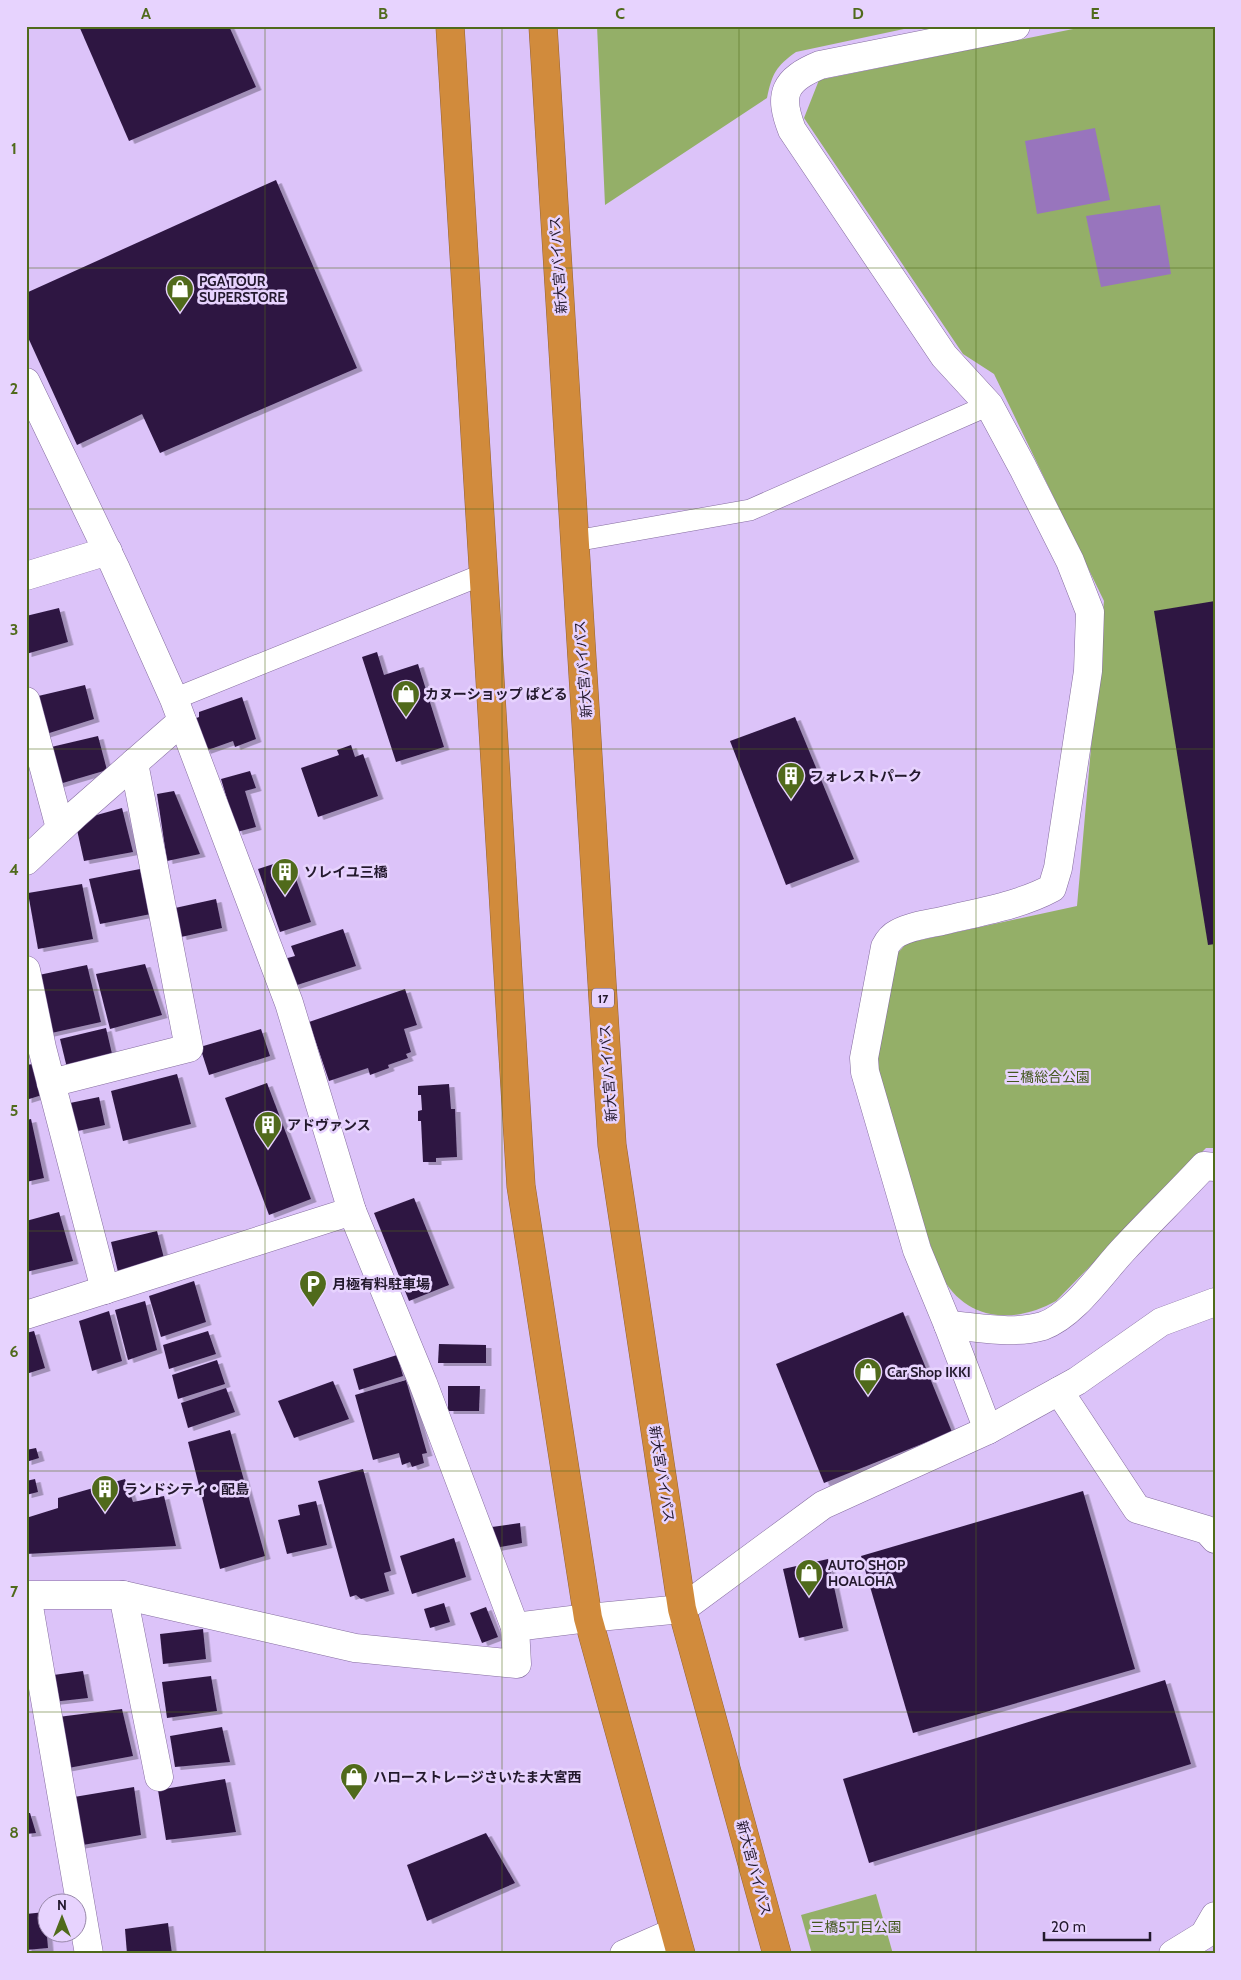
<svg xmlns="http://www.w3.org/2000/svg" width="1241" height="1980" viewBox="0 0 1241 1980" font-family="Cabin,'Noto Sans JP',sans-serif">
	<defs>
		<filter id="shadow"><feDropShadow dx="5.5" dy="3" stdDeviation="0" flood-color="#0004"/></filter>
	</defs>
	<rect width="100%" height="100%" fill="#dcc3f9"/>
	<g fill="#94af68">
		<path d="M597,26H918L796,52C776,66 772,74 767,98L605,205Z"/>
		<path d="M1088,26H1215V1148H1206L1056,1301C1013,1325 964,1321 940,1273L905,1170L876,1062L895,956L907,943L1077,906L1104,601L994,374L963,354L804,118L819,80Z"/>
		<polygon points="876,1894 893,1954 812,1954 801,1915"/>
	</g>
	<g fill="#9875bd">
		<polygon points="1095,128 1110,200 1037,214 1025,141"/>
		<polygon points="1160,205 1171,274 1101,287 1086,216"/>
	</g>
	<g fill="#2e1842" filter="url(#shadow)">
		<polygon points="79,26 229,26 256,87 129,141"/>
		<polygon points="276,180 357,368 160,453 142,414 77,445 26,333 26,293"/>
		<polygon points="1215,601 1215,944 1208,945 1154,611"/>
		<polygon points="59,608 68,642 26,654 26,616"/>
		<polygon points="377,652 384,675 418,664 444,747 396,762 362,657"/>
		<polygon points="85,685 94,719 43,735 34,697"/>
		<polygon points="242,697 256,739 235,747 233,741 205,751 194,719 199,717 199,712"/>
		<polygon points="795,717 854,859 786,885 730,741"/>
		<polygon points="98,736 107,770 56,785 47,748"/>
		<polygon points="351,745 355,757 363,754 378,796 318,817 301,768 339,755 337,750"/>
		<polygon points="250,771 256,788 245,791 256,827 237,832 221,779"/>
		<polygon points="174,791 200,854 167,861 157,794"/>
		<polygon points="122,808 133,852 84,861 75,821"/>
		<polygon points="289,859 311,922 280,932 258,869"/>
		<polygon points="140,869 151,914 100,924 89,879"/>
		<polygon points="82,884 93,939 38,949 28,893"/>
		<polygon points="216,899 222,928 181,937 175,908"/>
		<polygon points="343,929 356,966 294,986 284,959 295,956 291,946"/>
		<polygon points="145,964 162,1015 110,1029 96,974"/>
		<polygon points="87,965 101,1022 47,1034 34,976"/>
		<polygon points="405,989 417,1025 404,1029 411,1052 406,1054 408,1058 388,1065 389,1068 370,1075 368,1068 329,1081 309,1022"/>
		<polygon points="106,1028 113,1058 67,1068 60,1039"/>
		<polygon points="261,1029 270,1056 209,1075 200,1047"/>
		<polygon points="33,1064 42,1095 26,1100 26,1065"/>
		<polygon points="177,1074 191,1124 123,1141 111,1091"/>
		<polygon points="267,1083 311,1199 269,1215 225,1098"/>
		<polygon points="449,1084 451,1109 455,1109 457,1157 436,1158 436,1162 423,1162 421,1121 418,1121 418,1111 422,1110 421,1095 418,1095 418,1086"/>
		<polygon points="99,1097 105,1125 78,1131 70,1103"/>
		<polygon points="31,1119 44,1178 26,1182 26,1120"/>
		<polygon points="414,1198 449,1285 409,1301 374,1213"/>
		<polygon points="59,1212 73,1261 26,1272 26,1221"/>
		<polygon points="157,1231 165,1262 118,1272 111,1242"/>
		<polygon points="194,1281 206,1322 161,1337 149,1296"/>
		<polygon points="145,1301 157,1350 128,1360 115,1310"/>
		<polygon points="109,1311 122,1361 92,1371 79,1321"/>
		<polygon points="903,1312 952,1432 824,1483 776,1364"/>
		<polygon points="34,1331 45,1368 26,1374 26,1333"/>
		<polygon points="208,1331 216,1354 169,1369 163,1345"/>
		<polygon points="439,1344 486,1345 486,1363 438,1363"/>
		<polygon points="397,1355 403,1376 359,1390 353,1369"/>
		<polygon points="217,1360 225,1384 178,1399 172,1375"/>
		<polygon points="406,1380 427,1453 422,1454 424,1463 412,1467 410,1462 402,1465 399,1453 373,1460 355,1395"/>
		<polygon points="333,1381 349,1419 294,1438 278,1401"/>
		<polygon points="448,1386 480,1386 479,1411 448,1411"/>
		<polygon points="226,1388 235,1412 188,1428 181,1403"/>
		<polygon points="230,1430 265,1556 220,1569 188,1442"/>
		<polygon points="36,1448 39,1458 26,1462 26,1450"/>
		<polygon points="363,1469 391,1571 384,1573 389,1591 361,1599 356,1595 350,1597 318,1481"/>
		<polygon points="35,1479 38,1492 26,1495 26,1481"/>
		<polygon points="125,1479 133,1502 164,1496 176,1546 26,1554 26,1518 58,1508 58,1498"/>
		<polygon points="1083,1491 1135,1669 913,1733 861,1556"/>
		<polygon points="316,1501 327,1545 287,1554 278,1520 300,1515 298,1505"/>
		<polygon points="520,1523 522,1543 495,1548 492,1527"/>
		<polygon points="454,1538 466,1577 412,1594 400,1556"/>
		<polygon points="828,1559 843,1628 799,1638 783,1569"/>
		<polygon points="444,1603 450,1622 430,1628 424,1609"/>
		<polygon points="486,1607 498,1637 482,1643 470,1613"/>
		<polygon points="203,1629 206,1659 163,1664 160,1634"/>
		<polygon points="83,1671 88,1698 52,1702 46,1676"/>
		<polygon points="211,1676 217,1711 167,1718 162,1682"/>
		<polygon points="1165,1680 1191,1764 869,1863 843,1779"/>
		<polygon points="122,1709 133,1756 63,1769 58,1717"/>
		<polygon points="222,1727 230,1762 175,1767 170,1736"/>
		<polygon points="225,1779 236,1832 166,1840 158,1790"/>
		<polygon points="134,1787 141,1835 77,1846 68,1798"/>
		<polygon points="26,1813 30,1813 36,1833 26,1834"/>
		<polygon points="486,1833 515,1883 427,1921 407,1865"/>
		<polygon points="45,1912 48,1948 26,1950 26,1914"/>
		<polygon points="168,1923 172,1954 127,1954 125,1929"/>
	</g>
	<g fill="none" stroke-linecap="round" stroke-linejoin="round">
		<defs>
			<g id="lane">
				<polyline points="575,541 750,510 989,405"/>
				<polyline points="174,699 484,574"/>
			</g>
			<g id="street">
				<polyline points="26,382 115,567 174,699 289,1003 352,1211 423,1383 515,1627"/>
				<polyline points="26,576 108,551"/>
				<polyline points="26,701 60,828"/>
				<polyline points="26,861 76,814 182,721"/>
				<polyline points="26,970 42,1048 105,1290"/>
				<polyline points="51,1083 189,1048 134,763"/>
				<polyline points="26,1315 352,1211"/>
				<path d="M948,1325C978,1327 1013,1335 1043,1326C1074,1315 1102,1272 1125,1248C1151,1220 1178,1194 1204,1166L1215,1167"/>
				<polyline points="1059,1391 1137,1509 1207,1530 1215,1539"/>
				<path d="M988,1430L948,1325L917,1250L865,1072L864,1058L885,947C888,941 892,936 898,933C911,926 927,924 942,921C978,912 1019,906 1052,888L1058,868L1088,671L1090,612L1070,561L1023,468L989,405L944,356L792,130C778,94 784,80 820,65L1016,26"/>
				<polyline points="26,1595 123,1595 355,1648 517,1664 515,1627 588,1618 682,1609 823,1505 988,1430 1077,1381 1161,1322 1215,1302"/>
				<polyline points="27,1595 89,1954"/>
				<polyline points="123,1595 159,1777"/>
				<polyline points="624,1954 674,1932"/>
				<polyline points="1173,1954 1204,1935 1215,1916"/>
			</g>
			<g id="highway">
				<polyline points="450,26 521,1186 588,1618 681,1954"/>
				<polyline points="543,26 612,1145 682,1609 777,1954"/>
			</g>
		</defs>
		<use href="#lane" stroke="#856d9f" stroke-width="22"/>
		<use href="#street" stroke="#856d9f" stroke-width="29"/>
		<use href="#highway" stroke="#946337" stroke-width="29"/>
		<use href="#lane" stroke="#fff" stroke-width="21"/>
		<use href="#street" stroke="#fff" stroke-width="28"/>
		<use href="#highway" stroke="#d18b3c" stroke-width="28"/>
	</g>
	<path fill="none" stroke="#506a1b" stroke-width="1" stroke-opacity="0.55" d="M265,26V1954M502,26V1954M739,26V1954M976,26V1954M26,268H1215M26,509H1215M26,749H1215M26,990H1215M26,1231H1215M26,1471H1215M26,1712H1215"/>
	<defs>
		<symbol id="shop-pin" viewBox="-11 -11 22 30"><path d="M0 17L-7.5 6A9.5 9.5 0 1 1 7.5 6Z" fill="#506a1b" stroke="#e7d3fe"/><path d="M-5-2.5h2.3a2.7 3.5 0 0 1 5.4 0H5L5.5 6h-11ZM-1.5-2.5h3a1.5 2.3 0 0 0-3 0Z" fill="#fff"/></symbol>
		<symbol id="building-pin" viewBox="-11 -11 22 30"><path d="M0 17L-7.5 6A9.5 9.5 0 1 1 7.5 6Z" fill="#506a1b" stroke="#e7d3fe"/><path d="M-4-6H4V6H1V3H-1V6H-4ZM-2.5-4.3h1.7v1.8h-1.7ZM.8-4.3h1.7v1.8H.8ZM-2.5-1h1.7V.8h-1.7ZM.8-1h1.7V.8H.8Z" fill="#fff"/></symbol>
		<symbol id="parking-pin" viewBox="-11 -11 22 30"><path d="M0 17L-7.5 6A9.5 9.5 0 1 1 7.5 6Z" fill="#506a1b" stroke="#e7d3fe"/><path d="M-3.5-5.5H1a3.5 3.5 0 0 1 0 7H-1V5.5H-3.5ZM-1-3.4V-.6H.8a1.4 1.4 0 0 0 0-2.8Z" fill="#fff"/></symbol>
	</defs>
	<g fill-rule="evenodd">
		<use href="#shop-pin" x="164" y="273" width="32" height="43"/>
		<use href="#shop-pin" x="390" y="678" width="32" height="43"/>
		<use href="#building-pin" x="775" y="760" width="32" height="43"/>
		<use href="#building-pin" x="269" y="856" width="32" height="43"/>
		<use href="#building-pin" x="252" y="1109" width="32" height="43"/>
		<use href="#parking-pin" x="297" y="1268" width="32" height="43"/>
		<use href="#shop-pin" x="852" y="1356" width="32" height="43"/>
		<use href="#building-pin" x="89" y="1473" width="32" height="43"/>
		<use href="#shop-pin" x="793" y="1557" width="32" height="43"/>
		<use href="#shop-pin" x="338" y="1761" width="32" height="43"/>
	</g>
	<g text-anchor="middle" dominant-baseline="central" stroke-width="5" stroke-linejoin="round" paint-order="stroke">
		<rect fill="#e7d3fe" stroke="#5e516c" stroke-width="1" x="592" y="988.5" width="22" height="19" rx="4"/>
		<g font-size="12" font-weight="bold" fill="#23192d">
			<text x="603" y="998">17</text>
		</g>
		<g font-size="14" fill="#23192d" stroke="#e7d3fe">
			<text transform="translate(558 265) rotate(-94)">新大宮バイパス</text>
			<text transform="translate(583 669) rotate(-94)">新大宮バイパス</text>
			<text transform="translate(608 1073) rotate(-94)">新大宮バイパス</text>
			<text transform="translate(662 1474) rotate(81)">新大宮バイパス</text>
			<text transform="translate(754 1868) rotate(75)">新大宮バイパス</text>
		</g>
		<g font-size="14" font-weight="bold" fill="#23192d" stroke="#e7d3fe" text-anchor="start">
			<text x="199" y="281">PGA TOUR<tspan x="199" dy="16">SUPERSTORE</tspan></text>
			<text x="425" y="694">カヌーショップ ぱどる</text>
			<text x="810" y="776">フォレストパーク</text>
			<text x="304" y="872">ソレイユ三橋</text>
			<text x="287" y="1125">アドヴァンス</text>
			<text x="332" y="1284">月極有料駐車場</text>
			<text x="887" y="1372">Car Shop IKKI</text>
			<text x="124" y="1489">ランドシティ・配島</text>
			<text x="828" y="1565">AUTO SHOP<tspan x="828" dy="16">HOALOHA</tspan></text>
			<text x="373" y="1777">ハローストレージさいたま大宮西</text>
		</g>
		<g font-size="14" fill="#43571d" stroke="#e7d3fe">
			<text x="1048" y="1077">三橋総合公園</text>
			<text x="856" y="1927">三橋5丁目公園</text>
		</g>
	</g>
	<rect width="1241" height="1980" fill="none" stroke="#e7d3fe" stroke-width="55"/>
	<g transform="translate(62 1918)"><circle r="24" fill="#e7d3fe" stroke="#9989aa"/>
	<path d="M0-4L9 19L0 12L-9 19Z" fill="#506a1b"/>
	<text y="-8" font-size="14" font-weight="bold" text-anchor="middle" fill="#23192d">N</text>
	</g>
	<path d="M1044 1932v8h106v-8" fill="none" stroke="#23192d" stroke-width="2.5"/>
	<text x="1051" y="1932" font-size="15" fill="#23192d" stroke="#e7d3fe" stroke-width="4" paint-order="stroke">20 m</text>
	<rect x="28" y="28" width="1186" height="1924" fill="none" stroke="#506a1b" stroke-width="2"/>
	<g font-size="16" text-anchor="middle" font-weight="bold" fill="#506a1b">
		<text x="146" y="19">A</text>
		<text x="383" y="19">B</text>
		<text x="620" y="19">C</text>
		<text x="858" y="19">D</text>
		<text x="1095" y="19">E</text>
		<text x="14" y="154">1</text>
		<text x="14" y="394">2</text>
		<text x="14" y="635">3</text>
		<text x="14" y="875">4</text>
		<text x="14" y="1116">5</text>
		<text x="14" y="1357">6</text>
		<text x="14" y="1597">7</text>
		<text x="14" y="1838">8</text>
	</g>
</svg>
